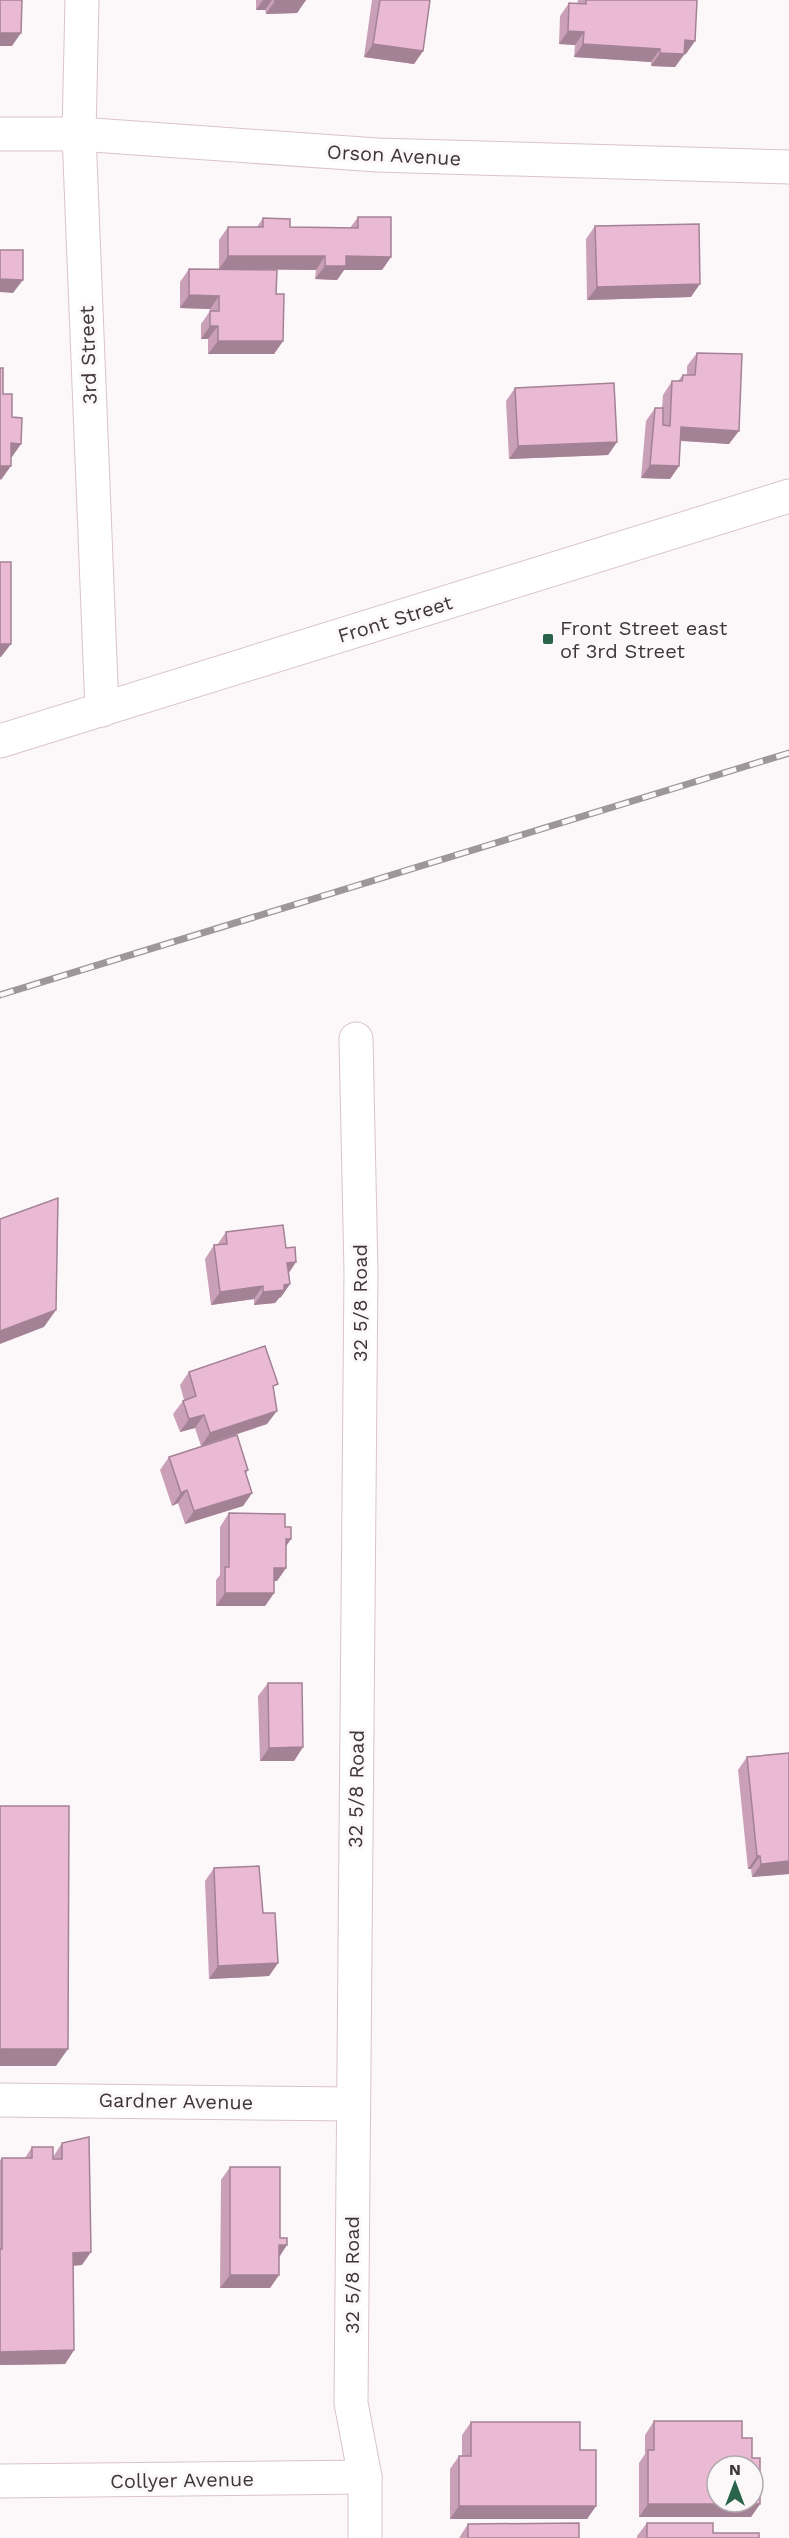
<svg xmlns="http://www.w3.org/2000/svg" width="789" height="2538" viewBox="0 0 789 2538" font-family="'Work Sans',sans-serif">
	<rect width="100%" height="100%" fill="#fcf8fa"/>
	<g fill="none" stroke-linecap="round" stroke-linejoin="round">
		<defs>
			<g id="minor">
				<polyline points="82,0 79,134 102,710"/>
				<polyline points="0,134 79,134 377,155 789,167"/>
				<polyline points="0,741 789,496"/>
				<polyline points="356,1039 361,1272 351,2403 365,2477 365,2538"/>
				<polyline points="0,2100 352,2104"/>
				<polyline points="0,2481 365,2477"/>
			</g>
		</defs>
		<use href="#minor" stroke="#d9c3cf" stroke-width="35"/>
		<use href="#minor" stroke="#fff" stroke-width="33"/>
		<defs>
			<polyline id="rail" points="0,995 789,753"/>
		</defs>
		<use href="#rail" stroke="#9d979a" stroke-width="7"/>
		<use href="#rail" stroke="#fcf8fa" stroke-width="4.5" stroke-dasharray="14" stroke-linecap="butt"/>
	</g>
	<g fill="#c9a0b7">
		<polygon points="256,0 306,0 297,13 266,14 265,10 256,10"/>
		<polygon points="372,0 430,0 423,51 414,64 364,57"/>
		<polygon points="578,0 697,0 695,41 675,67 651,66 651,62 574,57 575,45 559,44 560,16 569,3 577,4"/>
		<polygon points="358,217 391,257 382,270 344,270 337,280 315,279 316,270 219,269 219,240 228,227 257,227 263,218 290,227 350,228"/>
		<polygon points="595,226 691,297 587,300 586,239"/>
		<polygon points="189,269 276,294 283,341 274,354 208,354 208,339 201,339 201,324 210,311 210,309 180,308 180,282"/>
		<polygon points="697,353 729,444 680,441 679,466 670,479 641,478 646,421 655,408 662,408 663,395 672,381 678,381 683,375 687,375 687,366"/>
		<polygon points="515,388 617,442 608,455 509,459 506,401"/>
		<polygon points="226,1232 286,1248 296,1262 289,1273 290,1284 281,1297 279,1298 275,1303 254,1305 254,1299 211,1305 205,1259 214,1245 217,1245"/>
		<polygon points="189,1372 274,1390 267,1424 201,1446 195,1428 180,1432 173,1414 183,1401 184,1400 180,1385"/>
		<polygon points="169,1457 248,1470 246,1474 252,1493 243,1506 185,1524 178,1503 172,1506 160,1470"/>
		<polygon points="229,1513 285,1527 291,1539 286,1546 286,1568 277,1581 274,1581 274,1593 265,1606 216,1606 216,1580 220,1575 220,1527"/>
		<polygon points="268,1683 303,1747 294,1761 260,1761 258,1696"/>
		<polygon points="789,1753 789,1874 752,1877 751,1869 748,1869 738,1770 747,1757"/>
		<polygon points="214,1868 263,1913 278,1963 269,1976 209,1979 205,1881"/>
		<polygon points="62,2143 82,2265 73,2266 74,2350 65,2364 0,2365 0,2160 2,2158 25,2158 32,2147 53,2157"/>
		<polygon points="230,2167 279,2257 279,2275 270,2288 220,2288 221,2180"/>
		<polygon points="654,2421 742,2438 752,2458 760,2504 751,2517 639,2517 639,2463 645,2454 645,2435"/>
		<polygon points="471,2422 580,2450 596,2506 587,2519 450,2519 450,2469 459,2456 462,2456 462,2435"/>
		<polygon points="647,2523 713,2533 759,2538 637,2538 637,2536"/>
		<polygon points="468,2524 579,2538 459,2538"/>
	</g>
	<g fill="#a48295">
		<polygon points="263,0 272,0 265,10 256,10"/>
		<polygon points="306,0 297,13 266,14 275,1"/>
		<polygon points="568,31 584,32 575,45 559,44"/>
		<polygon points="0,33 21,33 12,46 0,46"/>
		<polygon points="685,40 695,41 686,54 675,53"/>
		<polygon points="373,44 423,51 414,64 364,57"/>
		<polygon points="583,44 660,49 651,62 574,57"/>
		<polygon points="660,53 684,54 675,67 651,66"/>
		<polygon points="228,256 325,256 316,270 219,269"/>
		<polygon points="346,256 391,257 382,270 344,270 337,280 315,279 325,266"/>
		<polygon points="0,279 23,280 13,293 0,292"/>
		<polygon points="700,284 691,297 587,300 597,287"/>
		<polygon points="189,295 219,296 210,309 180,308"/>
		<polygon points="210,326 218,326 208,339 201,339"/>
		<polygon points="218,341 283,341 274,354 208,354"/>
		<polygon points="681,427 739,431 729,444 672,440"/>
		<polygon points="617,442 608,455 509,459 518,446"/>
		<polygon points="11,443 21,444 12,457 2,456"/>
		<polygon points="650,465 679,466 670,479 641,478"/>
		<polygon points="0,466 11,466 1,480 0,479"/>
		<polygon points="0,644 11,644 1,657 0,657"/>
		<polygon points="296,1262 287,1275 287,1263"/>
		<polygon points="290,1284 281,1297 279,1298 275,1303 254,1305 263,1292 284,1285"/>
		<polygon points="263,1286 254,1299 211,1305 220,1292"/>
		<polygon points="56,1310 44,1327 0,1344 0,1331"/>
		<polygon points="277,1411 267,1424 201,1446 210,1433"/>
		<polygon points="204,1415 195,1428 180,1432 189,1419"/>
		<polygon points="187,1490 178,1503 172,1506 181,1493"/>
		<polygon points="252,1493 243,1506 185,1524 194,1511"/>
		<polygon points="286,1539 291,1539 282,1552"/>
		<polygon points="274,1568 286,1568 277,1581 265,1581"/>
		<polygon points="225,1593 274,1593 265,1606 216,1606"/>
		<polygon points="303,1747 294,1761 260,1761 269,1748"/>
		<polygon points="757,1856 760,1856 751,1869 748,1869"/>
		<polygon points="789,1861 789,1874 752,1877 761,1864"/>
		<polygon points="278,1963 269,1976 209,1979 218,1966"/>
		<polygon points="0,2049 68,2049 56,2066 0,2066"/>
		<polygon points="279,2245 287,2245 278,2259"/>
		<polygon points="91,2252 82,2265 63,2266 73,2253"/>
		<polygon points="230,2275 279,2275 270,2288 220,2288"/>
		<polygon points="74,2350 65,2364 0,2365 0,2352"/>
		<polygon points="648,2504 760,2504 751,2517 639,2517"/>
		<polygon points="459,2506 596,2506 587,2519 450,2519"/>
	</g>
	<g fill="#eabad5" stroke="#a48295" stroke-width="1.5" fill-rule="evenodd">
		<polygon points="0,0 22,0 21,33 0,33"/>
		<polygon points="275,0 306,0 275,1"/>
		<polygon points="380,0 430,0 423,51 373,44"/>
		<polygon points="586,0 697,0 695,41 685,40 684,54 660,53 660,49 583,44 584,32 568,31 569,3 586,4"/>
		<polygon points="358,217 391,217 391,257 346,256 346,266 325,266 325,256 228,256 228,227 263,227 263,218 290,219 290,227 358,228"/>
		<polygon points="699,224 700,284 597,287 595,226"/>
		<polygon points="0,250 23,250 23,280 0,279"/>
		<polygon points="189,269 277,270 276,294 284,294 283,341 218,341 218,326 210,326 210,311 219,311 219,296 189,295"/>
		<polygon points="697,353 742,354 739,431 681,427 679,466 650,465 655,408 663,408 663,425 670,426 672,381 682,381 683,375 695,375"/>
		<polygon points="0,368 3,368 3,394 12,394 12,417 22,418 21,444 11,443 11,466 0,466"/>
		<polygon points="614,383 617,442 518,446 515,388"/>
		<polygon points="0,562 11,562 11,644 0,644 0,653"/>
		<polygon points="58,1198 56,1310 0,1331 0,1219"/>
		<polygon points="283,1225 286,1248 295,1247 296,1262 287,1263 290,1284 284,1285 284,1290 263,1292 263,1286 220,1292 214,1245 227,1244 226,1232"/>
		<polygon points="265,1346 278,1384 273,1386 277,1411 210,1433 204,1415 189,1419 183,1401 196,1396 189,1372"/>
		<polygon points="237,1435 248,1470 245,1471 252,1493 194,1511 187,1490 181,1493 169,1457"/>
		<polygon points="229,1513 285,1514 285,1527 291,1527 291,1539 286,1539 286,1568 274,1568 274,1593 225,1593 225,1567 229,1567"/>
		<polygon points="268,1683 302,1683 303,1747 269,1748"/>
		<polygon points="789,1753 789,1861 761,1864 760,1856 757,1856 747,1757"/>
		<polygon points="0,1806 69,1806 68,2049 0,2049"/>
		<polygon points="259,1866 263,1913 275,1913 278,1963 218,1966 214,1868"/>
		<polygon points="89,2137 91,2252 73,2253 74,2350 0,2352 0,2249 2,2249 2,2158 32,2158 32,2147 53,2147 53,2159 62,2159 62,2143"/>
		<polygon points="230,2167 280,2167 280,2238 287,2238 287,2245 279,2245 279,2275 230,2275"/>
		<path d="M654,2421H742V2438H752V2458H760V2504H648V2450H654ZM717,2466H753V2502H717Z"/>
		<polygon points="471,2422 580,2422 580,2450 596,2450 596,2506 459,2506 459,2456 471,2456"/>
		<polygon points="579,2523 579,2538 468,2538 468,2524"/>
		<polygon points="647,2523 713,2523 713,2533 759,2533 759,2538 647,2538"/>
	</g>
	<rect fill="#2a634b" stroke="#fcf8fa" stroke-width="2" x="542" y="633" width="12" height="12" rx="3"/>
	<g text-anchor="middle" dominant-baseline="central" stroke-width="6" stroke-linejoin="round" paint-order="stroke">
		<g font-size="20" fill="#3e363a" stroke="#fcf8fa">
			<text transform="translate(394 155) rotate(3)">Orson Avenue</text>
			<text transform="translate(88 355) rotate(-92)">3rd Street</text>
			<text transform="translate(395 619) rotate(-17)">Front Street</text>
			<text transform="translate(360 1303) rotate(-90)">32 5/8 Road</text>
			<text transform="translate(356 1789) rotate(-89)">32 5/8 Road</text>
			<text transform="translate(176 2101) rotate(1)">Gardner Avenue</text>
			<text transform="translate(352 2275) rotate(-90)">32 5/8 Road</text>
			<text transform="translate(182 2480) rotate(-1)">Collyer Avenue</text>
		</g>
		<g font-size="20" fill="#3e363a" stroke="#fcf8fa" text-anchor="start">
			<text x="560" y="628">Front Street east<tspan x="560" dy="23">of 3rd Street</tspan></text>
		</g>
	</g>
	<g transform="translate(735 2484)"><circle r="28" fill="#fcf8fa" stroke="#b0aaad" stroke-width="1.5"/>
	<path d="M0-4.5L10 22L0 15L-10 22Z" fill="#2a634b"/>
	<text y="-9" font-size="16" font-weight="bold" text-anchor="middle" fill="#3e363a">N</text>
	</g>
</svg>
